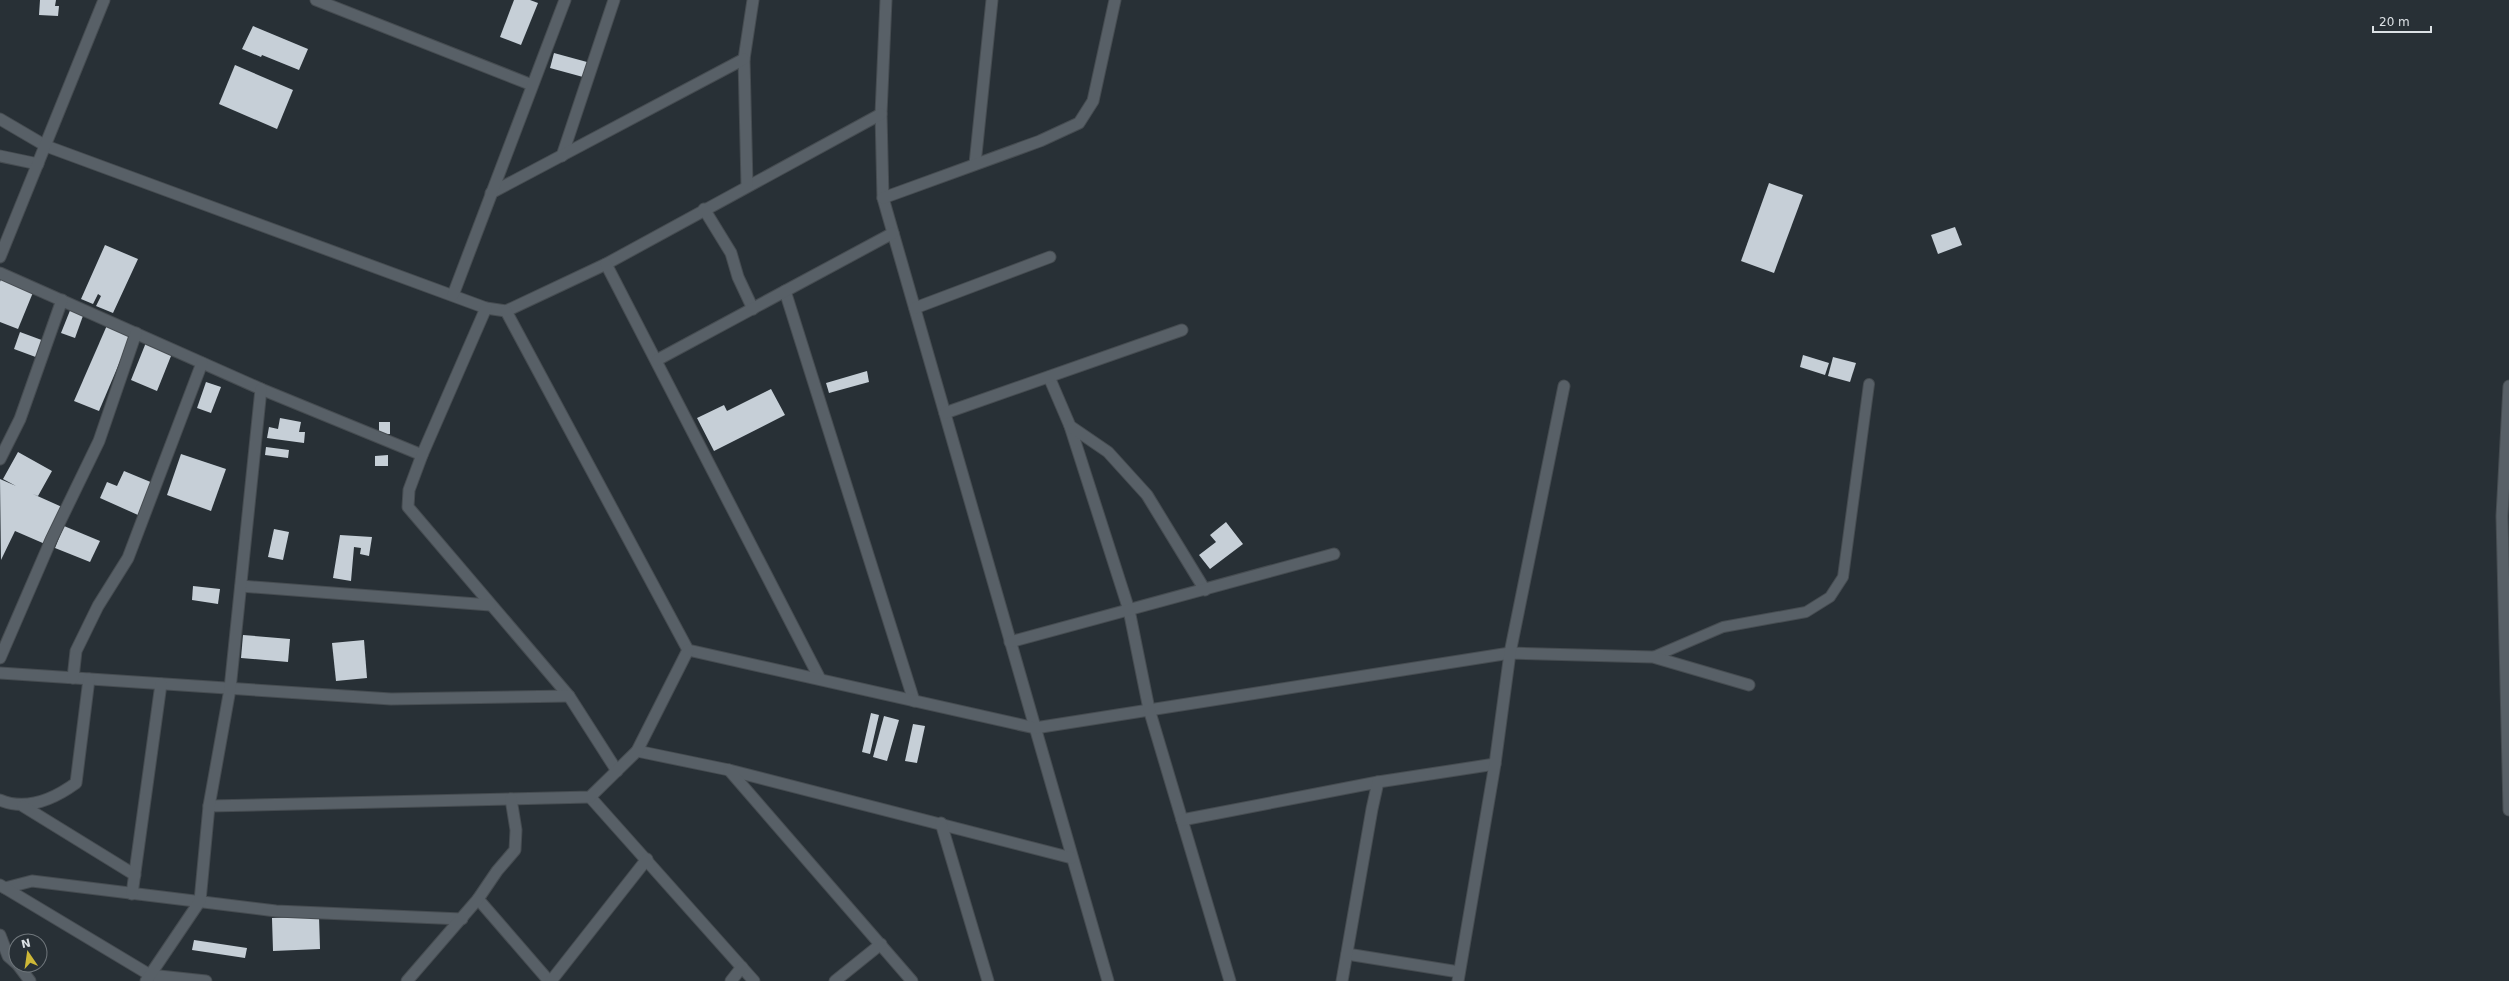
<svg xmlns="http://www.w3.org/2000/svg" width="2509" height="981" viewBox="0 0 2509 981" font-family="'DejaVu Sans',sans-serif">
	<rect width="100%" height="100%" fill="#283036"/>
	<g fill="#c6cfd7">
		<polygon points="40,0 56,0 55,6 59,6 58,16 39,15"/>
		<polygon points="514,0 530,0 538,3 521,45 500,37"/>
		<polygon points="253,26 308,49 299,70 262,55 261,57 242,49"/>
		<polygon points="554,53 587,62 583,77 550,68"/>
		<polygon points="235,65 293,90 277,129 219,104"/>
		<polygon points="1769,183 1803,195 1774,273 1741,261"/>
		<polygon points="1955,227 1962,245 1938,254 1931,235"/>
		<polygon points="105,245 138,259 113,313 96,306 101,296 98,294 93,304 81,299"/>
		<polygon points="2,276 34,290 18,329 0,322 0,282"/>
		<polygon points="71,308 84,313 75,338 61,333"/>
		<polygon points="108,323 132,333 99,411 74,401"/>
		<polygon points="20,332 47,342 41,359 14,349"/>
		<polygon points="147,340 173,351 157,391 131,380"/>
		<polygon points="1803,355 1829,363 1825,375 1800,367"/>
		<polygon points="1833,357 1856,363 1850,382 1828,376"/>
		<polygon points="867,371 869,382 829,393 826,383"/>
		<polygon points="206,382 221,387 211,413 197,408"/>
		<polygon points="771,389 785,415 714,451 697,418 724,405 727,411"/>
		<polygon points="280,418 301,422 299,432 305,432 304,443 267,438 269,427 278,429"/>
		<rect x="379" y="422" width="11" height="12"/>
		<polygon points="266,447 289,450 288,458 265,455"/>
		<polygon points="18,452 52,471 38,496 33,494 62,507 45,544 15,531 1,560 0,479 16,486 3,479"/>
		<polygon points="181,454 226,469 211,511 167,495"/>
		<polygon points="388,455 388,466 375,466 375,456"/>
		<polygon points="124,471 153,483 138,515 100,498 107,482 117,486"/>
		<polygon points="1226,522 1243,544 1210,569 1199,555 1216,542 1210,535"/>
		<polygon points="64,526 100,541 90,562 55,548"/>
		<polygon points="274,529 289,532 283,560 268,557"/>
		<polygon points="340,535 372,537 369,556 360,554 361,548 354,547 351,581 333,578"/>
		<polygon points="193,586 220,589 218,604 192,600"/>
		<polygon points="243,635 290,639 288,662 241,658"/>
		<polygon points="364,640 367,678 336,681 332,643"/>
		<polygon points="871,713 879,715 870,754 862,752"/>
		<polygon points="884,716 899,720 887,761 873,757"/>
		<polygon points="913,724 925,726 917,763 905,761"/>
		<polygon points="319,916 320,949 273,951 272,918"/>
		<polygon points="194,940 247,948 245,958 192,950"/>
	</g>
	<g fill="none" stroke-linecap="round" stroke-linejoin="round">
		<defs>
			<polyline id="service" points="1653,657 1723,627 1806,612 1830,597 1843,577 1869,384"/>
			<g id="minor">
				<polyline points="316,0 532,85"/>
				<polyline points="886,0 881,114 883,198 1108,981"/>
				<polyline points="0,119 46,146 486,308 506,311 606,264 881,114"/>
				<polyline points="0,156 38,164"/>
				<polyline points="562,156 614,0"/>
				<polyline points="975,164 992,0"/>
				<polyline points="747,185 744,59 753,0"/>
				<polyline points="491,193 744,59"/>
				<polyline points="883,198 1040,141 1079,123 1093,101 1115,0"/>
				<polyline points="704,209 731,253 738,277 753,309"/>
				<polyline points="0,257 104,0"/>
				<polyline points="606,264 820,679"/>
				<polyline points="0,273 261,389 422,455"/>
				<polyline points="785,291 914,701"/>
				<polyline points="453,295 565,0"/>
				<polyline points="486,308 422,455 409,490 408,507 569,696 617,771"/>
				<polyline points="915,308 1050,257"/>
				<polyline points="506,311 688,650 1035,728 1510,653 1653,657 1749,685"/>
				<polyline points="657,360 893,233"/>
				<polyline points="1049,377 1070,426 1129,610 1149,709 1230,981"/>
				<polyline points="2509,386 2502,516 2509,810"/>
				<polyline points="945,413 1182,330"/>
				<polyline points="1070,426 1108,452 1147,495 1205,590"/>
				<polyline points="0,459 20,419 62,300"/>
				<polyline points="241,586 490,605"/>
				<polyline points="1010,642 1334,554"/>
				<polyline points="0,658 51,540 99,441 136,333"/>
				<polyline points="0,673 391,699 569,696"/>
				<polyline points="73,678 76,651 98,606 128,558 202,363"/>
				<polyline points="637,751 729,770 1072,858"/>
				<polyline points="729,770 912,981"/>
				<polyline points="590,797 754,981"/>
				<path d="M0,800C26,811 54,799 76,783L89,679"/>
				<polyline points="23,806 135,875"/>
				<polyline points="209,806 590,797 637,751 688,650"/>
				<polyline points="1182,820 1378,782"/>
				<polyline points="941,823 988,981"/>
				<polyline points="0,885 5,888 32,881 276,911 462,919"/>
				<polyline points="5,888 150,975 206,981"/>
				<polyline points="132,894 161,684"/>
				<polyline points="478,899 549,981"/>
				<polyline points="0,935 8,956 16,963"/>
				<polyline points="1347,954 1459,972"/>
				<polyline points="18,965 30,981"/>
				<polyline points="146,981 200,901 209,806 230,689 261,389"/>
				<polyline points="407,981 478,899 497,871 515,850 516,830 511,799"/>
				<polyline points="551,981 647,859"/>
				<polyline points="731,981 742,967"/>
				<polyline points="835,981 881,944"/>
				<polyline points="1342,981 1372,809 1378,782 1495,764"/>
				<polyline points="1458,981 1495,764 1510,653 1564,386"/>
			</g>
		</defs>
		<use href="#service" stroke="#464c51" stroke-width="12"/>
		<use href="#minor" stroke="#464c51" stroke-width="13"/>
		<use href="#service" stroke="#586067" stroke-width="10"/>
		<use href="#minor" stroke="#586067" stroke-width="11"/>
	</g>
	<g transform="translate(28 953) rotate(347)"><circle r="19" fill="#283036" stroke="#70777c"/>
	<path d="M0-3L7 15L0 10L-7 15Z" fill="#ceb837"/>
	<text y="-6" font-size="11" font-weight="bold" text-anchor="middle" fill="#dce1e5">N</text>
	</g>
	<path d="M2373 26v6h58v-6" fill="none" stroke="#dce1e5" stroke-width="2"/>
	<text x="2379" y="26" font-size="12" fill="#dce1e5" stroke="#283036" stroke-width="3" paint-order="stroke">20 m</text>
</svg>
